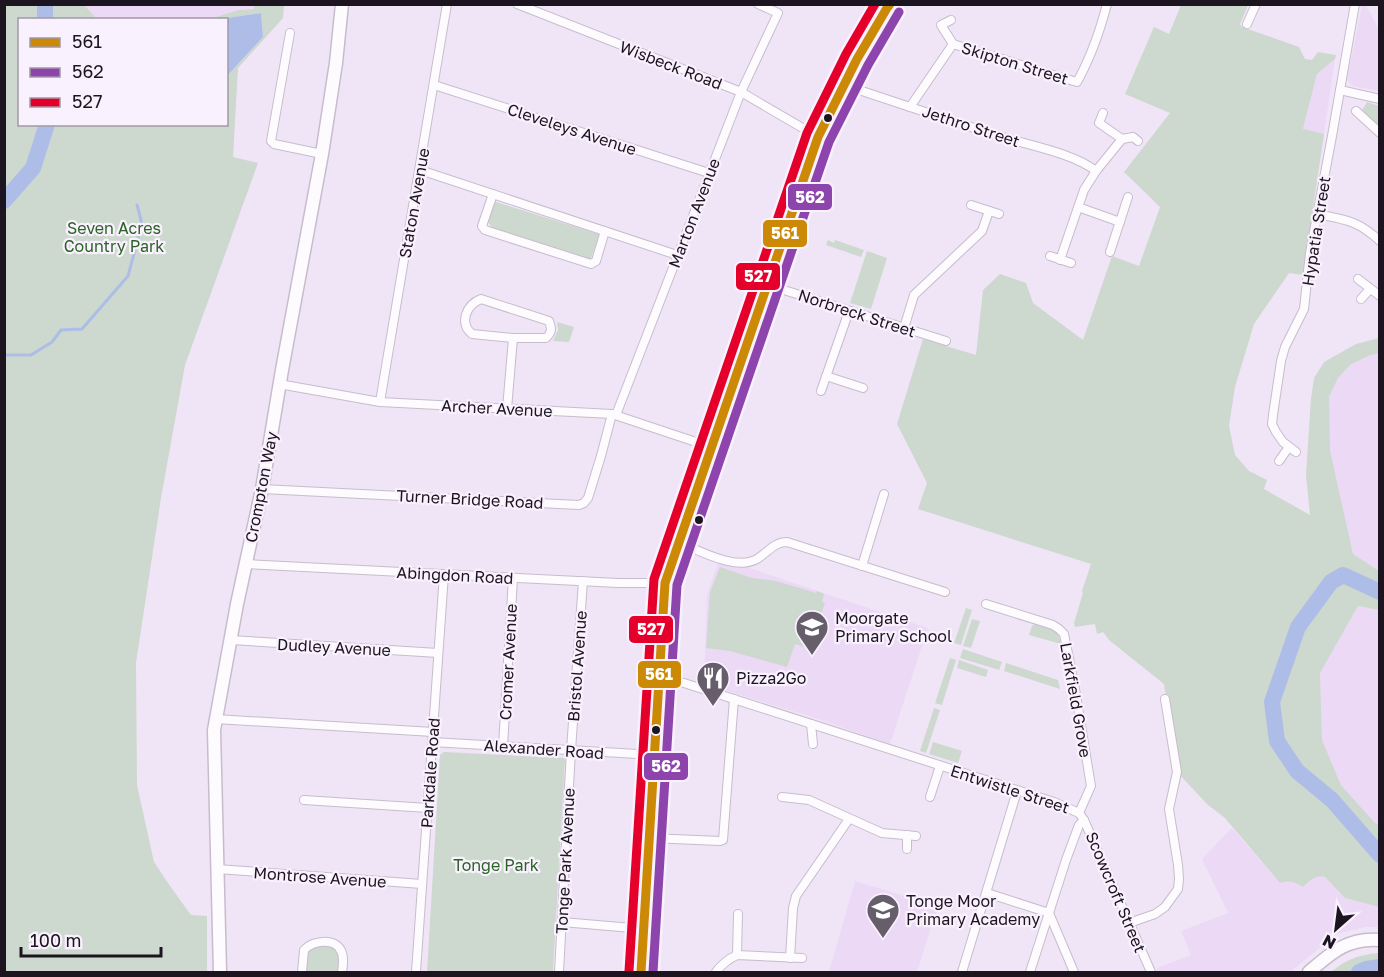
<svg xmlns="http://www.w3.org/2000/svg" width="1384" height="977" viewBox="0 0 1384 977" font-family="'Golos Text',sans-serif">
	<rect width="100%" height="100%" fill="#f0e5f7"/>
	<g fill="#ecd9f6">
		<polygon points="254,4 254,9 238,10 210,19 97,20 84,5"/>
		<polygon points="1362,5 1366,5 1379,30 1379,91 1353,86 1347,80"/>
		<polygon points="1335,59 1324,134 1303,130 1317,74"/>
		<polygon points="1379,353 1379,571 1353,555 1330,450 1328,416 1329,397 1338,378 1350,365 1368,356"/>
		<polygon points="720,558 928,628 890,744 812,717 704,684 707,594"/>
		<polygon points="1358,606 1379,610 1379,825 1375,823 1341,785 1322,740 1320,673"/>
		<polygon points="1232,828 1280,883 1287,880 1297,883 1303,887 1317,876 1321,875 1325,877 1345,898 1379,907 1379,927 1365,927 1337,934 1290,972 1158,972 1157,968 1191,955 1181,931 1228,913 1202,859"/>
		<polygon points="855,881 938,906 917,972 829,972"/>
	</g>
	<g fill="#cdd8ce">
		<polygon points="5,5 84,5 97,19 20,20 20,124 226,124 227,76 263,37 261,13 220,19 210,19 238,10 254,9 254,5 284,5 283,18 238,68 233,157 258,163 185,365 161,498 136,663 137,785 154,862 170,886 191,915 207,916 207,972 5,972"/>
		<path d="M1181,5H1248L1240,24L1242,27L1299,47L1305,59L1312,60L1318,52L1336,55L1335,59L1317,74L1303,129L1324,134L1303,275L1289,273L1254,324L1235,387L1229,426L1235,455L1249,471L1267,480L1264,489L1310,515L1306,475L1311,399L1314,378L1324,362L1356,344L1379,338V353L1368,356L1350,365L1338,378L1329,397L1330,450L1353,554L1379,571V610L1358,606L1320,673L1322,740L1341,785L1375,823L1379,825V907L1345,898L1325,877C1316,874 1310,881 1303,887C1295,882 1289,880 1280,883L1225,818L1208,805L1177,772L1164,684L1109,640L1103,632L1097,634L1095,624L1075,627L1074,623L1083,593L1082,591L1091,564L918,509L927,483L897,424L923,339L976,355L983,290L1000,274L1026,283L1033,303L1083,340L1112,256L1139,266L1160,207L1124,172L1170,113L1125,94L1154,27L1169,34Z"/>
		<polygon points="1367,102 1379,106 1379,125 1361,112"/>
		<polygon points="496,202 598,234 599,236 591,258 587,260 493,229 488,222 494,203"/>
		<polygon points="828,240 834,243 835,240 864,250 861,257 826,245"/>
		<polygon points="867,251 887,258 871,309 850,303"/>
		<polygon points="557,322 574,327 569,342 553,341 558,330"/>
		<polygon points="720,567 752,578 776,581 816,593 817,591 824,594 822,602 825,603 809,648 795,644 787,667 730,651 706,648 710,592"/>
		<polygon points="966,608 972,610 961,645 954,643"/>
		<polygon points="972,619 980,621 971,648 963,646"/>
		<path d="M1035,624C1049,628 1059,628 1061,644L1029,635L1032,626Z"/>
		<polygon points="963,649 1002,662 999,670 960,658"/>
		<polygon points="950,658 956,660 942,705 935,703"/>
		<polygon points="959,660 988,670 986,677 957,668"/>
		<polygon points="1006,663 1058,680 1060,689 1004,671"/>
		<polygon points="934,708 940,710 926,753 920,751"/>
		<polygon points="933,742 962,751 958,763 929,754"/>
		<polygon points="444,752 565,758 553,972 427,972 440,755"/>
		<path d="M315,945C340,947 339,948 340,972H305L306,953Z"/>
		<path d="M1379,953V972H1331C1347,959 1358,955 1379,953Z"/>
	</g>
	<polygon fill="#aebde8" points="261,13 263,37 227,76 226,20 220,19"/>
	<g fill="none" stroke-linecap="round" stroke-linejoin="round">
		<polyline stroke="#aebde8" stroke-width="3" points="4,355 31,355 52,342 61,330 82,329 128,276 142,224 137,205"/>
		<g stroke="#aebde8" stroke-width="16">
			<polyline points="45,4 45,20"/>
			<polyline points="4,201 33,168 47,124"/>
			<polyline points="1380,592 1343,575 1331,582 1298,627 1272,702 1277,741 1297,771 1332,800 1380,855"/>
			<polyline points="1359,972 1366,969 1380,967"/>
		</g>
		<defs>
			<g id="minor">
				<polyline points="517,4 741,92 818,137"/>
				<polyline points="951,20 941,25 953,44"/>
				<polyline points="1247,24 1256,4"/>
				<polyline points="290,33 271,141 274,144 322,154"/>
				<path d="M953,44L1063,78L1077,82C1091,57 1100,31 1107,4"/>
				<polyline points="434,85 709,173"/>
				<path d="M844,85C898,103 951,121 1006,138C1033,146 1074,154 1096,171"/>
				<polyline points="1340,90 1380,99"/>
				<polyline points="910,107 953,44"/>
				<polyline points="1356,111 1380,133"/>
				<polyline points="1122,139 1133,137 1138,141"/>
				<polyline points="420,170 677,255"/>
				<polyline points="493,194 482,226 485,230 591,264 596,261 605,231"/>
				<polyline points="971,205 999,214"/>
				<polyline points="1078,207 1120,222"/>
				<path d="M1317,214C1346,220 1357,220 1380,241"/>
				<polyline points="1110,252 1128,197"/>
				<polyline points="1050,256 1071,263"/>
				<polyline points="1060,260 1084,190 1096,171 1122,139 1099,123 1103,113"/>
				<polyline points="1358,279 1380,296"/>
				<polyline points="768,285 946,341"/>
				<path d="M481,299L549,321C552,329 552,332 546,338H513L472,334C459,323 466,305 481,299Z"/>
				<polyline points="1361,299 1370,289"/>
				<polyline points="904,328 914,295 982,231 989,211"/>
				<polyline points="826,376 863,388"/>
				<polyline points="279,384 380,402 612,414 711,447"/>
				<polyline points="821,391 849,311"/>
				<polyline points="380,402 447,4"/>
				<polyline points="507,409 513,338"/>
				<polyline points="616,415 741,92 778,13 758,4"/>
				<polyline points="1296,452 1283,442 1276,432 1272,424 1273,415 1281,361 1285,347 1304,309 1310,253 1332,136 1355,4"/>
				<polyline points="1279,461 1289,447"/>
				<polyline points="262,489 579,505 584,503 588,498 601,456 612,414"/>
				<path d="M678,542C698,550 734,570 755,560C767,554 773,542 787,542L945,592"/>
				<polyline points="245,564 618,583 665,583"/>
				<polyline points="862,566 884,494"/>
				<polyline points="986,604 1053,625 1059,629 1064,634 1074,683 1091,786 1079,813"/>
				<polyline points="231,640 438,653"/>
				<polyline points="659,675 1054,802 1079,813 1084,820 1151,972"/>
				<polyline points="215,719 433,732"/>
				<polyline points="811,724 813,744"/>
				<polyline points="432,742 655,755"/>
				<polyline points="503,746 513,578"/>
				<polyline points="782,797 809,800 882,833 916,836"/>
				<polyline points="930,797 940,766"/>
				<polyline points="304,800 428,808"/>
				<polyline points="650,838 720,841 723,840 734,699"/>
				<polyline points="907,849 907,835"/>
				<polyline points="217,869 422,884"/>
				<polyline points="987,893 1049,913 1074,972"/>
				<polyline points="562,922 644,929"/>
				<polyline points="1129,923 1155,914 1165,907 1178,889 1179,879 1178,865 1169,809 1177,772 1165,699"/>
				<polyline points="737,955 738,914"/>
				<polyline points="790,958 793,908 796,896 849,819"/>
				<path d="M302,972L304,950C313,940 337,937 342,953C344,959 343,966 342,972"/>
				<polyline points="416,972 444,574"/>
				<polyline points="559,972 571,750 583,581"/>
				<path d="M716,972C722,964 728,959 737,955L802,958"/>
				<polyline points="962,972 1017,791"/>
				<polyline points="1030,972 1066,860 1079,825 1084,820"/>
			</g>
			<polyline id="secondary" points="641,972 665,583 678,542 818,137 857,59 887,8 891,4"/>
			<path id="primary" d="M1309,972C1331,953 1348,937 1380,940"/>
			<polyline id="trunk" points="220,972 214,730 237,604 262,489 282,370 322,154 336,63 342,4"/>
		</defs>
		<use href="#minor" stroke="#c6bdcc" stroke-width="10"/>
		<use href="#secondary" stroke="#c6bdcc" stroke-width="14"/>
		<use href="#primary" stroke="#c6bdcc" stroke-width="15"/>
		<use href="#trunk" stroke="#c6bdcc" stroke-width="15"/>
		<use href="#minor" stroke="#fdfbfe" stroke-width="8"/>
		<use href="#secondary" stroke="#fdfbfe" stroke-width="10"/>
		<use href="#primary" stroke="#fdfbfe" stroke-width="12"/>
		<use href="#trunk" stroke="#fdfbfe" stroke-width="12"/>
		<defs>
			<polyline id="bus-1" points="641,972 665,583 818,137 857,59 887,8 890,4"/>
			<polyline id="bus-2" points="653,972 677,585 829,142 868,65 899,12"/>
			<polyline id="bus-3" points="629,971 654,579 807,133 846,54 875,4"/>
		</defs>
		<use href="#bus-1" stroke="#f9f1fd" stroke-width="14"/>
		<use href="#bus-2" stroke="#f9f1fd" stroke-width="14"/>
		<use href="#bus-3" stroke="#f9f1fd" stroke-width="14"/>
		<use href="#bus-1" stroke="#cb8906" stroke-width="9"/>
		<use href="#bus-2" stroke="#8e44ad" stroke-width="9"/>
		<use href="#bus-3" stroke="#e4002b" stroke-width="9"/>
	</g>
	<defs>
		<symbol id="school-pin" viewBox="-11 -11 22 30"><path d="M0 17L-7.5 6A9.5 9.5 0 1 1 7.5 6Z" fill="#665e6b" stroke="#f9f1fd"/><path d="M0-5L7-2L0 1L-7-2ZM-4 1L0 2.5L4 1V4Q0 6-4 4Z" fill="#fff"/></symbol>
		<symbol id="restaurant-pin" viewBox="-11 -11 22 30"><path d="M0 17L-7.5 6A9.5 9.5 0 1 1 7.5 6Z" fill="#665e6b" stroke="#f9f1fd"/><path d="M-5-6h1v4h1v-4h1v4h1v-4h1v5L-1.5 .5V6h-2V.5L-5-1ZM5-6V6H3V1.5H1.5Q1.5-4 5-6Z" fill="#fff"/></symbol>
	</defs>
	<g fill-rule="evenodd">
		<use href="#school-pin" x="793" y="608" width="38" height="52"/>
		<use href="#restaurant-pin" x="694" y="659" width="38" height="52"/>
		<use href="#school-pin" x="864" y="891" width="38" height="52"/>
	</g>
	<g fill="#1c1520" stroke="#f9f1fd" stroke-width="2">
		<circle cx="828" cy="118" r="5"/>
		<circle cx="699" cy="520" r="5"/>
		<circle cx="656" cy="730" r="5"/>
	</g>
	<g text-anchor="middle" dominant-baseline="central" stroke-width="4.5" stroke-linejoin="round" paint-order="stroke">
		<g font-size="16" fill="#1c1520" stroke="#f9f1fd">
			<text transform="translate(1015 63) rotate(17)">Skipton Street</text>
			<text transform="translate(671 65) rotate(21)">Wisbeck Road</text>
			<text transform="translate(971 126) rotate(18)">Jethro Street</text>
			<text transform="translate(572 129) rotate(18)">Cleveleys Avenue</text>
			<text transform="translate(414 203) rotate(-80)">Staton Avenue</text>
			<text transform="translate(694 213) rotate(-69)">Marton Avenue</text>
			<text transform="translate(1316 231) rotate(-81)">Hypatia Street</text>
			<text transform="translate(857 313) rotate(18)">Norbreck Street</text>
			<text transform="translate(497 408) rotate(3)">Archer Avenue</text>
			<text transform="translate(261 487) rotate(-79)">Crompton Way</text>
			<text transform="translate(470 499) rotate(3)">Turner Bridge Road</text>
			<text transform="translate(455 575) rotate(3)">Abingdon Road</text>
			<text transform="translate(334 647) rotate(3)">Dudley Avenue</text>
			<text transform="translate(508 662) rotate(-87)">Cromer Avenue</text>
			<text transform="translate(577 666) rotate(-86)">Bristol Avenue</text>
			<text transform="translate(1076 700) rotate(80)">Larkfield Grove</text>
			<text transform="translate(544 749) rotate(4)">Alexander Road</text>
			<text transform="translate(430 773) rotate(-86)">Parkdale Road</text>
			<text transform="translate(1010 789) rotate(18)">Entwistle Street</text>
			<text transform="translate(565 861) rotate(-87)">Tonge Park Avenue</text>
			<text transform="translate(320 877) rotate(4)">Montrose Avenue</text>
			<text transform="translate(1116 892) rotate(67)">Scowcroft Street</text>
		</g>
		<g font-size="16" fill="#2a6425" stroke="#f9f1fd">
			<text x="114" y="228">Seven Acres<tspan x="114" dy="18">Country Park</tspan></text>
			<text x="496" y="865">Tonge Park</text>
		</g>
		<g font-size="16" fill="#1c1520" stroke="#f9f1fd" text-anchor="start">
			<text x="835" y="618">Moorgate<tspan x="835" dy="18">Primary School</tspan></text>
			<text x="736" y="678">Pizza2Go</text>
			<text x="906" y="901">Tonge Moor<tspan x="906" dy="18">Primary Academy</tspan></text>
		</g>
	</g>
	<g stroke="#f9f1fd" stroke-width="2">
		<rect x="787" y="183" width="46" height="28" rx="6" fill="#8e44ad"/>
		<rect x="762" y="219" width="46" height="29" rx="6" fill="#cb8906"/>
		<rect x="735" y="262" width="46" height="29" rx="6" fill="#e4002b"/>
		<rect x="628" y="615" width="46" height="29" rx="6" fill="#e4002b"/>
		<rect x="637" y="660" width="45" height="29" rx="6" fill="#cb8906"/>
		<rect x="643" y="752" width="46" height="29" rx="6" fill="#8e44ad"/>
	</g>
	<g font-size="16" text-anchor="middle" font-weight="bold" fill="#fff">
		<text x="810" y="203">562</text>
		<text x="785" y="239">561</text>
		<text x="758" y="282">527</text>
		<text x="651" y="635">527</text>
		<text x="659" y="680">561</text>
		<text x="666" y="772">562</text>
	</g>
	<rect width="1384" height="977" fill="none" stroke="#1c1520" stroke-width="12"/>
	<rect x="18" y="18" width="210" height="108" fill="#f9f1fd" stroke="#a199a5" stroke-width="1.5"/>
	<rect x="30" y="38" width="30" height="9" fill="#cb8906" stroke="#a199a5" stroke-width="1.5"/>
	<text x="72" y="48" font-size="18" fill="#1c1520">561</text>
	<rect x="30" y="68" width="30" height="9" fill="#8e44ad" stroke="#a199a5" stroke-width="1.5"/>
	<text x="72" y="78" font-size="18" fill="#1c1520">562</text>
	<rect x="30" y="98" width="30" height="9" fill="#e4002b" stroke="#a199a5" stroke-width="1.5"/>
	<text x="72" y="108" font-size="18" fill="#1c1520">527</text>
	<g transform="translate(1336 929) rotate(208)" stroke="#f9f1fd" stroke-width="4.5" paint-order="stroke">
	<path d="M0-4.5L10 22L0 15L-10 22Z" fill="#1c1520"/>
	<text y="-9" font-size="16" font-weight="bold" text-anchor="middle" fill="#1c1520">N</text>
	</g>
	<path d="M21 947v9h140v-9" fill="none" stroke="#1c1520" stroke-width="3"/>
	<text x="30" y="947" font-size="18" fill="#1c1520" stroke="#f9f1fd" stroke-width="4.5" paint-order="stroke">100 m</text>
</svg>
